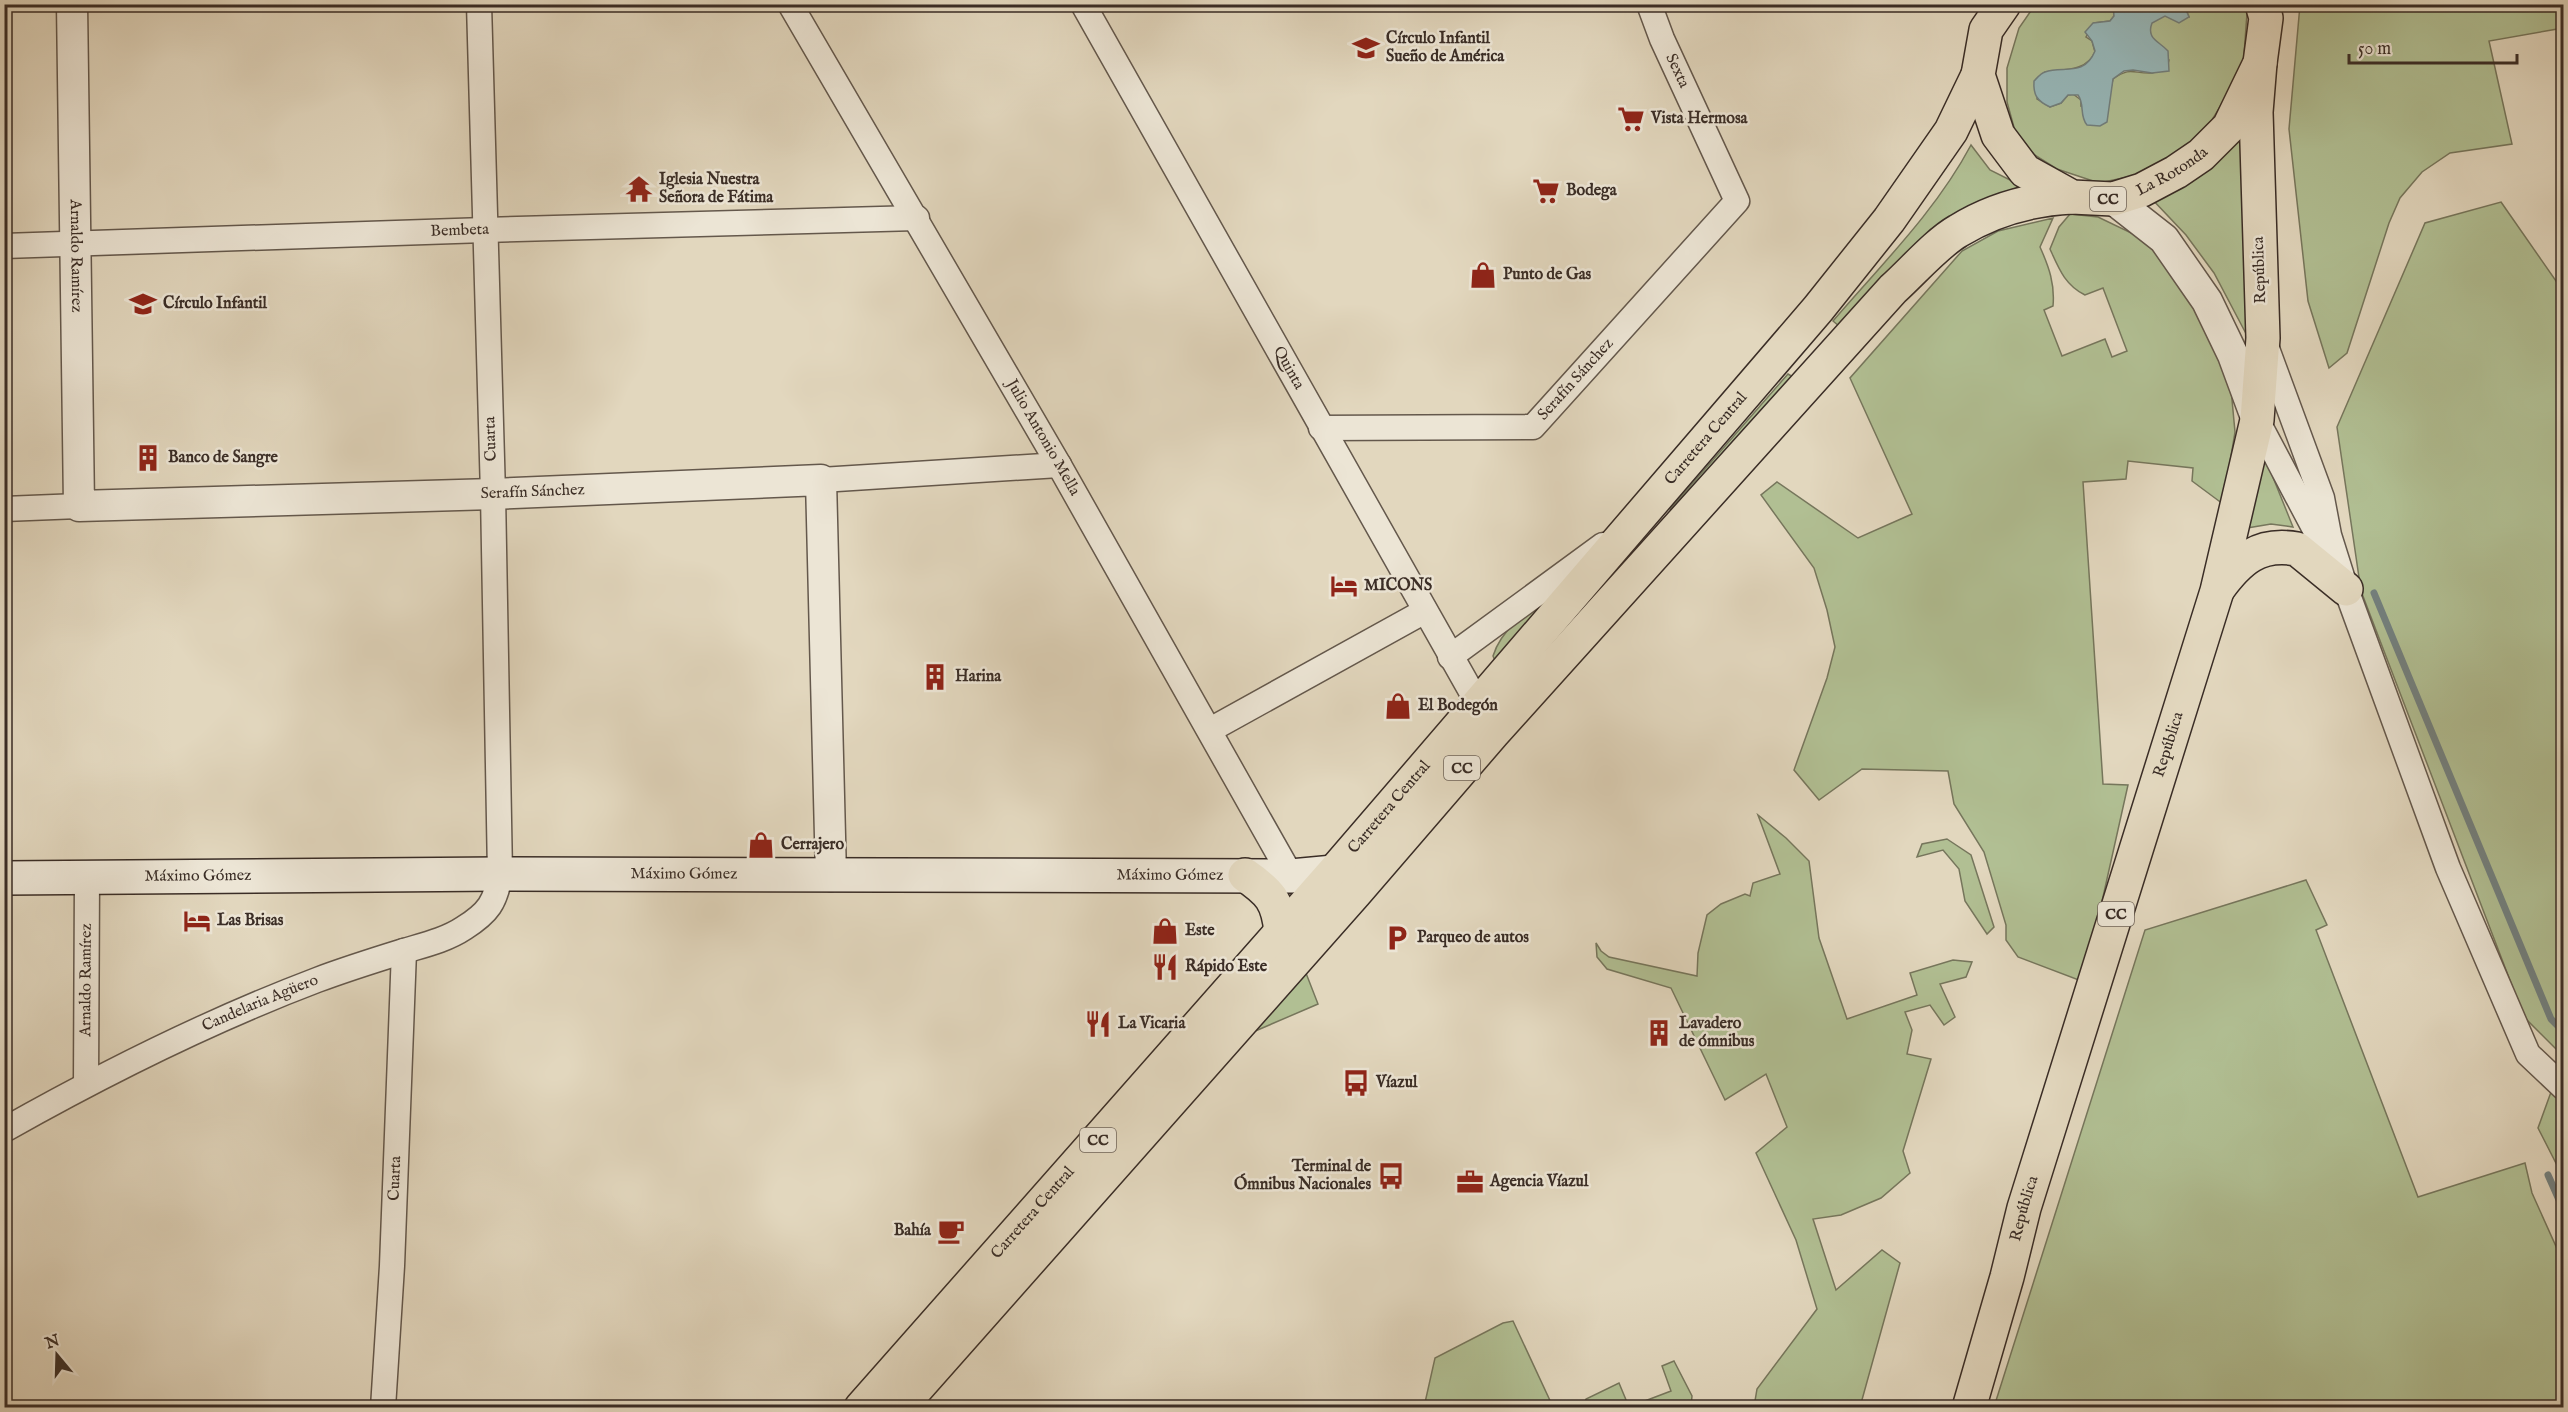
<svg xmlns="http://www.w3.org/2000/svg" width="2568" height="1412" viewBox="0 0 2568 1412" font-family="'IM FELL English',serif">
	<rect width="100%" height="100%" fill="#e2d7be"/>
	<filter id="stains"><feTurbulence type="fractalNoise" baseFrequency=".00333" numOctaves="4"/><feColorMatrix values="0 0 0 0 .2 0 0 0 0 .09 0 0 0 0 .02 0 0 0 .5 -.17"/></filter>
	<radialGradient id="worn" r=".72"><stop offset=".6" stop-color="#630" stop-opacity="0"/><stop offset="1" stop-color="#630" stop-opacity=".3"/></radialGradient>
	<g fill="#b1bf93" stroke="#76765c" stroke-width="1.5">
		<path d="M2035,5H2113L2114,16L2110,21L2094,23L2086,37L2092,41L2095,52C2086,72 2064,69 2045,72L2037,99L2050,107L2061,103L2068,95L2073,94L2081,100V106L2109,97L2113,79C2131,66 2133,74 2152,73C2157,72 2163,69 2167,68L2169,60C2160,49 2146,38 2151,23L2165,15L2189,17L2184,5H2244L2247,13L2243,69L2212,120L2178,155L2147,173L2099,183L2057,169L2033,154L2015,131L2007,102V68L2019,28Z"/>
		<polygon points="2300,5 2563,5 2563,28 2489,41 2512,144 2450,153 2422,172 2400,198 2389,223 2347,353 2329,368 2308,301 2289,129"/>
		<polygon points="2240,129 2252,345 2214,273 2186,235 2151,198"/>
		<path d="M1971,145L1990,170L2022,186L1980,201L1935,230L1839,326L1833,321C1881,265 1936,211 1971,145Z"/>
		<polygon points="2501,202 2563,291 2563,1056 2524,1017 2361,591 2337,427 2425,223"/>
		<path d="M2070,214L2098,217L2146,240L2187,287L2210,327L2231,389L2235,432L2223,504L2192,481L2193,468L2128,461L2126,479L2083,482L2103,784L2128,785L2084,982L2018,957L2006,940V925L1984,852L1954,804L1948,771L1862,769L1819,800L1794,770L1827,678L1835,647L1827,610L1814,568L1761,495L1777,482L1858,538L1912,514L1850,378L1962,251L1998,231L2053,218L2040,247C2049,267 2055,284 2053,306L2044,310L2062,356L2105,339L2112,357L2127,351L2103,288L2085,295C2065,285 2059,269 2050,249L2059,227Z"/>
		<polygon points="1788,374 1793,377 1675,512 1670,509"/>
		<polygon points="2262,450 2293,527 2271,524 2241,529"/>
		<path d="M1561,589L1496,663L1493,656C1503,624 1535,607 1561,589Z"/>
		<polygon points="1758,815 1786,838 1809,861 1819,938 1847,1019 1917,995 1910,973 1953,960 1972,962 1966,977 1940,984 1955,1017 1944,1025 1930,1005 1905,1012 1912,1030 1907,1054 1931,1059 1903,1151 1910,1173 1881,1198 1841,1215 1813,1219 1836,1290 1882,1250 1900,1263 1860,1407 1754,1407 1757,1389 1817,1309 1796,1240 1756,1153 1787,1127 1766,1074 1725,1100 1671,988 1607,969 1597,957 1596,943 1601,951 1609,957 1697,976 1698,953 1707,915 1721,904 1745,894 1750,896 1753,883 1780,874"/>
		<polygon points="1947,839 1971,855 1994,927 1987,934 1965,901 1959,869 1943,850 1917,857 1922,844"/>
		<polygon points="2306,880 2327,925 2316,930 2418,1197 2525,1163 2532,1193 2563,1262 2563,1407 1994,1407 2145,930"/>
		<polygon points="1304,968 1318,1004 1253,1032"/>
		<polygon points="2551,1092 2563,1103 2563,1177 2538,1128"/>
		<polygon points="1513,1321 1553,1407 1424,1407 1435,1358 1503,1323"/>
		<polygon points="1674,1361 1692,1396 1691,1407 1583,1407 1586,1399 1619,1383 1629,1407 1671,1391 1662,1366"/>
	</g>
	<path fill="#97b8ba" stroke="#72807f" stroke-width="1.5" d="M2113,5H2184L2189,17L2179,23L2165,16L2152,23C2146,39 2159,41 2168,51L2169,71L2152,73L2133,70L2124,71L2113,79L2107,122L2100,126L2087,125C2079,116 2085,104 2078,95H2068L2061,103L2050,107C2037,101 2033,95 2034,81C2037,78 2041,73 2045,72C2062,65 2084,78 2095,51L2092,41L2085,32L2093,23L2110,21L2114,16Z"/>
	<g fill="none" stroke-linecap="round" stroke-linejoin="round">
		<g stroke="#72807f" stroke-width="7">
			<polyline points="2374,593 2551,1019 2564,1032"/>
			<polyline points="2548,1175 2564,1211"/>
		</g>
		<defs>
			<g id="minor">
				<path id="s1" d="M790,4L1059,465L1291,876"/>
				<path id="s2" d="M1083,4L1485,716"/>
				<path id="s3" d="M4,246L485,230L917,218"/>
				<polyline points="2266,346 2322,498 2329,535 2346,589 2448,868 2528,1054 2564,1088"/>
				<polyline points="2257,420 2323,545"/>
				<path id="s4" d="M1321,428L1533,427L1737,201L1662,39L1649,4"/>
				<polyline points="821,480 1059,465"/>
				<polyline points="4,509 79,506"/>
				<polyline points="1450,657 1603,545"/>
				<polyline points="1210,730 1425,611"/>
				<path id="s5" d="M86,1084L87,877"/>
				<path id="s6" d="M4,1130C105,1073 209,1021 317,980C346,969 375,960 404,951C424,945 446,940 464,928C488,913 496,902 500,874L493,494L479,4"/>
				<path id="s7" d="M383,1408L392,1266L404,951"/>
			</g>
			<g id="tertiary">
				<path id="s8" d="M72,4L79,506L493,494L821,480L831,876"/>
				<polyline points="2113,199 2164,239 2207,301 2233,355 2257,420"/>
			</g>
			<g id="secondary">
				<path id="s9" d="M4,878L500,874L1291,876L1334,872L1348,885"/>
			</g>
			<g id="primary">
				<path id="s10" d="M2004,4L1986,30L1978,75L1998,135L2025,171L2072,197L2113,199L2142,190L2176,172L2201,155L2229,127L2260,63L2266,18L2262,4"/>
				<path d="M2218,589C2239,560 2259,542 2297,549L2346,589"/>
				<path d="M1245,875C1270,892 1278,901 1281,932"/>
				<path id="s11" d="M861,1408L1334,872L1818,309L1889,220L1951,131L1978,75"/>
				<path d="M899,1408L1355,893L1493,733L1893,289C1912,272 1937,243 1958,231C1992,210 2032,199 2072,197"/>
				<path id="s12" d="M1969,1408L2007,1277L2024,1208L2217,591L2257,420L2263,338L2256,112L2260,63"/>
			</g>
		</defs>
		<use href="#minor" stroke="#64584c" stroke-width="27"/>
		<use href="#tertiary" stroke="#64584c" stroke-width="33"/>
		<use href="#secondary" stroke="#3a2d26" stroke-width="36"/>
		<use href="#primary" stroke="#3a2d26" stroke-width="36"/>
		<use href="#minor" stroke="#ece5d5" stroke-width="24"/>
		<use href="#tertiary" stroke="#ece5d5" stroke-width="30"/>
		<use href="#secondary" stroke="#ece5d5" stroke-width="33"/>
		<use href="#primary" stroke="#e2d7be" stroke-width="33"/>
	</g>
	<defs>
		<symbol id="school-bare" viewBox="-9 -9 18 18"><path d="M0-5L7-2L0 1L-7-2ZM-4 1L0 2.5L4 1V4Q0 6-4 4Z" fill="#8f2418" stroke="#ece5d5" stroke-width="2.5" paint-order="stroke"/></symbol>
		<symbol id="supermarket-bare" viewBox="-9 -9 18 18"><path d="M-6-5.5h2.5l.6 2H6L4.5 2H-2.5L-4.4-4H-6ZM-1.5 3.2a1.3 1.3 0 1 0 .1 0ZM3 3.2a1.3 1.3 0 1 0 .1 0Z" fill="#8f2418" stroke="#ece5d5" stroke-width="2.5" paint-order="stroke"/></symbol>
		<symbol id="temple-bare" viewBox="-9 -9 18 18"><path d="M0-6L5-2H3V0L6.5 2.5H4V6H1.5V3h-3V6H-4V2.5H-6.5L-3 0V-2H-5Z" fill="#8f2418" stroke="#ece5d5" stroke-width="2.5" paint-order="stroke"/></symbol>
		<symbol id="shop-bare" viewBox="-9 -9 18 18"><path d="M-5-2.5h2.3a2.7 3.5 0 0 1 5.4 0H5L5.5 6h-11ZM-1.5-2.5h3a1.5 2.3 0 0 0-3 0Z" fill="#8f2418" stroke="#ece5d5" stroke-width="2.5" paint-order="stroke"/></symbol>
		<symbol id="building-bare" viewBox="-9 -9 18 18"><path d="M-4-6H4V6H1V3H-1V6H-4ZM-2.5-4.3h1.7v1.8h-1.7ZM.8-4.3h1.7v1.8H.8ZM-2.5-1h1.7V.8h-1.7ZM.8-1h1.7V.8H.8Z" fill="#8f2418" stroke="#ece5d5" stroke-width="2.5" paint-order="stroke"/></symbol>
		<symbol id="hotel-bare" viewBox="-9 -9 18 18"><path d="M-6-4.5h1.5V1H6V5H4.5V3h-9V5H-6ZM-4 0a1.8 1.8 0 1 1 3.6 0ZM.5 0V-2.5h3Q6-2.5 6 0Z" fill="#8f2418" stroke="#ece5d5" stroke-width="2.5" paint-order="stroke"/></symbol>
		<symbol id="parking-bare" viewBox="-9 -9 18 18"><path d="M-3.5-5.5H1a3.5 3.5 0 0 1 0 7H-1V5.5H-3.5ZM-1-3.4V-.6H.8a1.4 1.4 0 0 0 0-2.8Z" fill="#8f2418" stroke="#ece5d5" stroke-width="2.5" paint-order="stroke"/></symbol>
		<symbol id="restaurant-bare" viewBox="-9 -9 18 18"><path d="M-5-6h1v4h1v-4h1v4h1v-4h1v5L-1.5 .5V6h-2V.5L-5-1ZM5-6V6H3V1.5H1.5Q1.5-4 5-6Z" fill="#8f2418" stroke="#ece5d5" stroke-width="2.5" paint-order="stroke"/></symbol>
		<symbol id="bus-bare" viewBox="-9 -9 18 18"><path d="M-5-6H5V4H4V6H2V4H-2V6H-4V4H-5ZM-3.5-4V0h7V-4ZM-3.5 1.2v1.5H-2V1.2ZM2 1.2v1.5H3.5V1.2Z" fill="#8f2418" stroke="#ece5d5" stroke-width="2.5" paint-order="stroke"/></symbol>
		<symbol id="office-bare" viewBox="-9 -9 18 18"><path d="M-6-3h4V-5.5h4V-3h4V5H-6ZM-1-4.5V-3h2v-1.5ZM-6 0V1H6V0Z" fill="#8f2418" stroke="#ece5d5" stroke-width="2.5" paint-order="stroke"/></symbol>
		<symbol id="cafe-bare" viewBox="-9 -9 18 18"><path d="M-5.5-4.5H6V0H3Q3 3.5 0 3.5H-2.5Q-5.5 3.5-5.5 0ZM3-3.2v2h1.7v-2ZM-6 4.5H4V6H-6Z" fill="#8f2418" stroke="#ece5d5" stroke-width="2.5" paint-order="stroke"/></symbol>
	</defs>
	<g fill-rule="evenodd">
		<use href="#school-bare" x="1347" y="29" width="38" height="38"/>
		<use href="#supermarket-bare" x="1612" y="100" width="38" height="38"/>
		<use href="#temple-bare" x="620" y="170" width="38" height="38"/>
		<use href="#supermarket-bare" x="1527" y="172" width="38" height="38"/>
		<use href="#shop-bare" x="1464" y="256" width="38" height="38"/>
		<use href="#school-bare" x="124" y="285" width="38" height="38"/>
		<use href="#building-bare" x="129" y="439" width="38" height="38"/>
		<use href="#hotel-bare" x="1325" y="567" width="38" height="38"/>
		<use href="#building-bare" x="916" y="658" width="38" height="38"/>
		<use href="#shop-bare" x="1379" y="687" width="38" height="38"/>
		<use href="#shop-bare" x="742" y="826" width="38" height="38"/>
		<use href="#hotel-bare" x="178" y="902" width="38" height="38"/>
		<use href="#shop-bare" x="1146" y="912" width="38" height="38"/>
		<use href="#parking-bare" x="1378" y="919" width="38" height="38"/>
		<use href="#restaurant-bare" x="1146" y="948" width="38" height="38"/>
		<use href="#restaurant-bare" x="1079" y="1005" width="38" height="38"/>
		<use href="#building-bare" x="1640" y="1014" width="38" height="38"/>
		<use href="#bus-bare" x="1337" y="1064" width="38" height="38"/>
		<use href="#bus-bare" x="1372" y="1157" width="38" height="38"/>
		<use href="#office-bare" x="1451" y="1163" width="38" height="38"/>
		<use href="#cafe-bare" x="932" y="1212" width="38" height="38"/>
	</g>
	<g text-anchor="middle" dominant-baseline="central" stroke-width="5" stroke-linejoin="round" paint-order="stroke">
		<g fill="#ece5d5" stroke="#6f645a" stroke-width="1.5">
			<rect x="2090" y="187" width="36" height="24" rx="4.5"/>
			<rect x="1444" y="756" width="36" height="24" rx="4.5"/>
			<rect x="2098" y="902" width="36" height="24" rx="4.5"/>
			<rect x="1080" y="1128" width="36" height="24" rx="4.5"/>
		</g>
		<g font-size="15" font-weight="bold" fill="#3a2d26">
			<text x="2108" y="199">CC</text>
			<text x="1462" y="768">CC</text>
			<text x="2116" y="914">CC</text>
			<text x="1098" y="1140">CC</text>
		</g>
		<g font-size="16" font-weight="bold" fill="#3a2d26" stroke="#ece5d5" text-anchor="start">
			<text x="1386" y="39">Círculo Infantil<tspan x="1386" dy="18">Sueño de América</tspan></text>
			<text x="1651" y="119">Vista Hermosa</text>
			<text x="659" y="180">Iglesia Nuestra<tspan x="659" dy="18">Señora de Fátima</tspan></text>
			<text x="1566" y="191">Bodega</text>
			<text x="1503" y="275">Punto de Gas</text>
			<text x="163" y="304">Círculo Infantil</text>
			<text x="168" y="458">Banco de Sangre</text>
			<text x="1364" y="586">MICONS</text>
			<text x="955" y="677">Harina</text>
			<text x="1418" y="706">El Bodegón</text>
			<text x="781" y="845">Cerrajero</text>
			<text x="217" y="921">Las Brisas</text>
			<text x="1185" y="931">Este</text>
			<text x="1417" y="938">Parqueo de autos</text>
			<text x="1185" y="967">Rápido Este</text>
			<text x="1118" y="1024">La Vicaria</text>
			<text x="1679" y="1024">Lavadero<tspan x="1679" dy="18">de ómnibus</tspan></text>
			<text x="1376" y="1083">Víazul</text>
			<text x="1371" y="1167" text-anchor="end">Terminal de<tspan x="1371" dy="18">Ómnibus Nacionales</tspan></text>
			<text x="1490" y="1182">Agencia Víazul</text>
			<text x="931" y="1231" text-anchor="end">Bahía</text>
		</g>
		<g font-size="16" fill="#3a2d26" stroke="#ece5d5">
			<text transform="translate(1677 71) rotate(65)">Sexta</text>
			<text stroke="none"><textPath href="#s10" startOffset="346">La Rotonda</textPath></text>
			<text stroke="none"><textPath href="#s3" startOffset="456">Bembeta</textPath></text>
			<text stroke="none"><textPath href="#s8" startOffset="252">Arnaldo Ramírez</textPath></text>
			<text transform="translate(2260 270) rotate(-92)">República</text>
			<text stroke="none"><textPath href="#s2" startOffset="418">Quinta</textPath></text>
			<text stroke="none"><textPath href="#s4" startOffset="276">Serafín Sánchez</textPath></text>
			<text stroke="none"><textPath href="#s1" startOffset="502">Julio Antonio Mella</textPath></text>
			<text transform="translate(491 439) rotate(-92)">Cuarta</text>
			<text stroke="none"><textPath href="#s11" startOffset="1286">Carretera Central</textPath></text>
			<text stroke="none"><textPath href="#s8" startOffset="956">Serafín Sánchez</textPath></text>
			<text stroke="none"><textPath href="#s12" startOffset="693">República</textPath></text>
			<text stroke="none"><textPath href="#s11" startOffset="800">Carretera Central</textPath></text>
			<text stroke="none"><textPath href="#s9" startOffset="680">Máximo Gómez</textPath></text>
			<text stroke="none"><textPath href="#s9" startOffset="1166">Máximo Gómez</textPath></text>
			<text stroke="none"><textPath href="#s9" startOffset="194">Máximo Gómez</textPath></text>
			<text stroke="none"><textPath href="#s5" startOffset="104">Arnaldo Ramírez</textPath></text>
			<text stroke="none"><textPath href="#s6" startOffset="286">Candelaria Agüero</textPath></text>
			<text stroke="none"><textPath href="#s7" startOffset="230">Cuarta</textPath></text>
			<text stroke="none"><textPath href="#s12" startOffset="207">República</textPath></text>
			<text stroke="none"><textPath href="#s11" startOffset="260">Carretera Central</textPath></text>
		</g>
	</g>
	<rect width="2568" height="1412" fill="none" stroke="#e2d7be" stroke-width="24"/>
	<rect x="6" y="6" width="2556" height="1400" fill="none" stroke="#3a2d26" stroke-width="3"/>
	<rect x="12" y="12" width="2544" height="1388" fill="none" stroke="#3a2d26" stroke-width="1.5"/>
	<g transform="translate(57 1355) rotate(341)" stroke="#ece5d5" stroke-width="4.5" paint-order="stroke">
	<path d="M0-4.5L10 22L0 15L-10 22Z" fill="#3a2d26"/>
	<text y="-9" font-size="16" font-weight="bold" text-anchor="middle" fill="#3a2d26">N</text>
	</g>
	<path d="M2349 54v9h168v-9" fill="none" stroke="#3a2d26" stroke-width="3"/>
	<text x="2358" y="54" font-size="18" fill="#3a2d26" stroke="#ece5d5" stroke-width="4.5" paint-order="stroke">50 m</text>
	<rect width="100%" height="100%" filter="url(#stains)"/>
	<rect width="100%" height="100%" fill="url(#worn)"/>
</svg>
